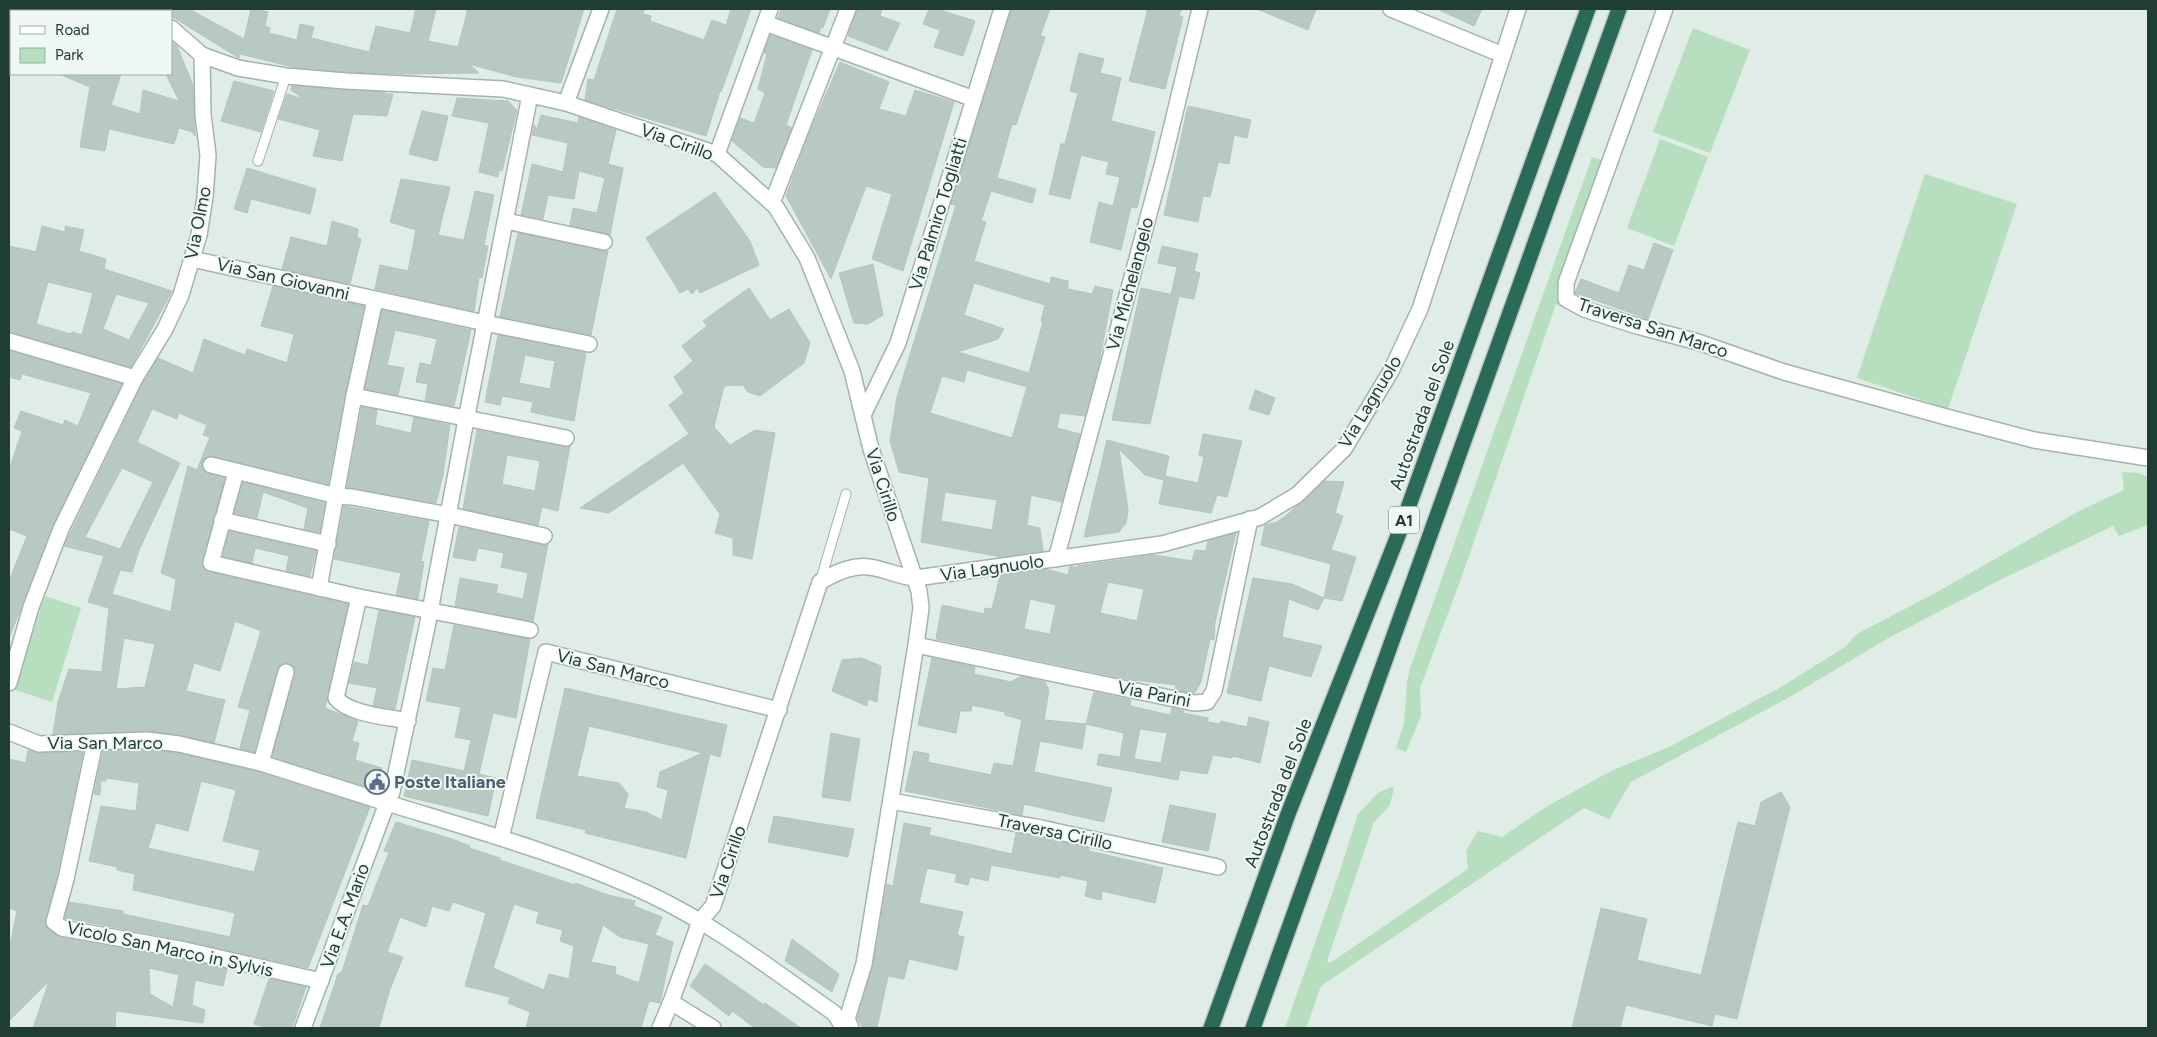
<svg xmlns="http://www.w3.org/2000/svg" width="2157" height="1037" viewBox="0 0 2157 1037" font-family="Figtree,sans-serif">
	<rect width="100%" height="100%" fill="#e0ece6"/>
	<g fill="#b7debf">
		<polygon points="1693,28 1750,50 1710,153 1653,132"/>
		<polygon points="1660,139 1708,157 1674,246 1627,228"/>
		<polygon points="1592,157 1607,162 1567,306 1556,304 1462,576 1420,688 1421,716 1406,752 1396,748 1404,723 1407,682 1410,668"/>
		<polygon points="1925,174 2017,204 1948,409 1857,378"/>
		<polygon points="2122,472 2139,473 2148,477 2148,525 2119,536 2113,526 2000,580 1892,636 1786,699 1631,782 1609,819 1584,808 1321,986 1306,1028 1285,1028 1339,874 1358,814 1378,793 1391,787 1394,788 1390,805 1374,822 1327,961 1330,963 1468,869 1466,851 1478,831 1502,837 1546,807 1613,770 1669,747 1781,687 1845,647 1857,634 1937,592 2081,510 2124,490"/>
		<polygon points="45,596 81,608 52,702 13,689"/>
	</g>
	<g fill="#b8c9c1" stroke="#b2c6bc" fill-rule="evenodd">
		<polygon points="165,9 189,9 244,39 251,9 255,9 268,12 265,26 270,28 269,33 297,40 300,24 314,27 311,38 369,52 376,26 410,33 416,9 436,9 428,41 458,47 468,9 584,9 561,83 516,77 469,64 479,73 398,74 347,72 293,67 240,54 239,58 171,16 171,11 165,11"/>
		<polygon points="617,9 644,9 643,14 651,16 650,21 704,40 712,20 726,25 731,9 751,9 721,92 720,91 706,136 585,100 588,79 594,80"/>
		<polygon points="781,9 830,9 823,28 821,27 819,33 778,18"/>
		<polygon points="857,9 882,9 880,16 900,23 887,51 848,36"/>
		<polygon points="929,9 937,9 975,21 963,56 934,47 940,30 923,24"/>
		<path d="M1012,9H1050L1040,36L1045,37L1016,125L1012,124L997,178L1036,189L1032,203L991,191L981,221L986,222L974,261L1050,284L1051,277L1068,281V289L1092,294L1095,286L1113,290L1099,363L1085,416L1060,413L1057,428L1080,434L1062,502L1031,495L1027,525L1040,528L1043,551L1001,557L921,542L929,478L899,472L890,441L897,397L956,205L951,204ZM974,283L1045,305L1041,321L1043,322L1029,373L958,352L998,339L1004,329L964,315ZM967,370L1027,387L1012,438L930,413L942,376L964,382ZM945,492L997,500L992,530L941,521Z"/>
		<polygon points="1148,9 1182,9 1179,15 1183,17 1165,89 1129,81"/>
		<polygon points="1257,9 1316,9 1308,30"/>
		<polygon points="1437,9 1482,9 1474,26"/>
		<polygon points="770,35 812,50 786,125 792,128 776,168 763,167 732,141 740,118 754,123 765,93 758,89 767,54 764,53"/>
		<polygon points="171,41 177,46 193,85 195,136 192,132 179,128 174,144 109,129 105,151 80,147 90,87 59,74 121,74 111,105 140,114 143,90 179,101 166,74 171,74"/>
		<polygon points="1079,53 1104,59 1100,73 1121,78 1111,121 1155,132 1137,208 1131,207 1121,250 1090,242 1099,202 1113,206 1120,177 1106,174 1109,162 1081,155 1070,199 1049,194 1061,144 1065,144 1078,93 1070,91"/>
		<polygon points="840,62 889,82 879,109 906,116 915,90 954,102 903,271 872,259 892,194 866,186 831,279 786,196 809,134"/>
		<polygon points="234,81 274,91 261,132 221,121"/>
		<polygon points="292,86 385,92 385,94 393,94 387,116 353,114 342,161 313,156 320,130 278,119 287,94 304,99 291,90"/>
		<polygon points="457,98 508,101 517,110 502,171 499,170 498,177 479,172 489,123 452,116"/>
		<polygon points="1188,106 1251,120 1247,138 1234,135 1229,164 1218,162 1210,197 1203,196 1198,222 1164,215"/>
		<polygon points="422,111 448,116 437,161 409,154"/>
		<polygon points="541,115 578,123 579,117 616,130 608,164 623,168 610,235 570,225 573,208 597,213 605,178 579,171 574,199 548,195 543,219 521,215 532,164 563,172 568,143 532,135 534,125 537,129"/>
		<polygon points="247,168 316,189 310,214 251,199 247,213 234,209"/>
		<polygon points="401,179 450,187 438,235 464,240 475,191 494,195 484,245 488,246 482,278 479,277 474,311 375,289 380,265 408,271 416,230 390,222"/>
		<polygon points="715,192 750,241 759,265 700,293 697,288 692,294 688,289 680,293 646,238"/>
		<polygon points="332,221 358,229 357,238 361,239 350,284 282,269 291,237 327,246"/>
		<path d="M42,226L65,232V226L84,230L79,251L106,259L104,269L172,291L131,367L9,332V246L36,252ZM48,282L93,293L82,335L72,332L71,334L36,324ZM116,294L149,303L129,340L103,329Z"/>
		<polygon points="518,233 602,251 608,251 591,335 500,317"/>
		<polygon points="1654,243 1673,250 1648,319 1575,293 1581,279 1619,293 1629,265 1644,270"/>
		<polygon points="1162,246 1198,254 1194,271 1200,273 1194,299 1171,295 1177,267 1158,263"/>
		<polygon points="873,264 883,315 868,324 854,323 839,273"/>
		<path d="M273,286L364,306L345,394L328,484L213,456L205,458L202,463L204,471L225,478L202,565L209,572L348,604L325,708L358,721L352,741L359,743L355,760L382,768L377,790L272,757L295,674V669L289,663H283L277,670L254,752L240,748L250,710L238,707L261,631L235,621L220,671L194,663L186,691L225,700L214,743L181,735L148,731L53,734L58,702L69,669L102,672L109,608L88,602L104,556L64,546L143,383L158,358L193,373L204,339L245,355L247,349L287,363L294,334L261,326ZM152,409L177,419L179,413L207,425L203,435L210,437L197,470L188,466L161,573L176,579L171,612L112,594L120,570L132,572L139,550L180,463L137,442ZM122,468L153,482L120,549L85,537ZM124,638L155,644L145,687L116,689Z"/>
		<polygon points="749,288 770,320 789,309 810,343 804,363 760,396 748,392 743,385 724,386 714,427 730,445 755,430 775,433 752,559 733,555 733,538 715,533 720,514 683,463 609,513 580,508 689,434 669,405 684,393 674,377 693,361 682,346 707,326 703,321"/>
		<polygon points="1141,288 1179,296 1150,424 1112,420"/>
		<polygon points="382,310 471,330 454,406 425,401 428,384 416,382 420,363 431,365 437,339 395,330 387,365 404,368 398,395 365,389"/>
		<path d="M498,335L586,353L574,421L531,412L533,402L502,396L500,405L485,402ZM525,355L555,361L550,389L519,383Z"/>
		<polygon points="9,351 122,384 53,525 10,636 9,581 27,536 9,529 9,470 22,431 14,428 21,411 63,425 65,420 78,426 91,393 22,374 20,380 9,377"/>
		<polygon points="1255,390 1275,398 1269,415 1249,409"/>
		<polygon points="362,407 377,410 375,425 411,433 414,417 450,425 443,475 436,503 347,487"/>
		<path d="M477,430L564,447L570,446L558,511L542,507L538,525L463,509ZM507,455L540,461L535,491L502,484Z"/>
		<polygon points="1203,434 1242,441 1227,497 1217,495 1211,513 1159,504 1164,480 1145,475 1119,449 1128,510 1126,523 1119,532 1084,537 1107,440 1169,456 1165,476 1198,483 1204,457 1199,455"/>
		<polygon points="1324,481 1344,482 1335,513 1343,516 1331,550 1356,557 1342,601 1324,598 1331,564 1261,545 1265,525 1277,522 1288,514"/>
		<polygon points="243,482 325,503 320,532 304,529 308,508 263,492 257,518 234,513"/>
		<polygon points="344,506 429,521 421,561 424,562 418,599 396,595 401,573 334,559"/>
		<polygon points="459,527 542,545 548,544 533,622 455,606 460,578 498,585 496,593 523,599 528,573 501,567 504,553 478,548 475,561 453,557"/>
		<polygon points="229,531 316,551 310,576 286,571 289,556 255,548 252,563 223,556"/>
		<path d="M1236,533L1215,622L1214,640L1210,639L1201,682L1194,694L1175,690L1176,685L1136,680V681L936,639L942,605L984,614L985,608L992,609L1000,576L1046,569L1068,575L1070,566L1077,568V566L1154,555L1192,561L1195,550L1206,551L1208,541ZM1108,582L1144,589L1137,621L1100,613ZM1030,599L1056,605L1050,634L1024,629Z"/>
		<polygon points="1253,578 1292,584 1324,598 1318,610 1289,599 1282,637 1322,646 1311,677 1269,666 1261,701 1227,693"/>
		<polygon points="379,610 415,617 395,709 373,705 377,688 349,683 354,662 368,665"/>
		<polygon points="454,625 530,639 516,718 493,713 479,774 496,778 488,816 404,796 412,760 464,771 471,740 455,737 461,707 426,701 433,668 445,670"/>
		<polygon points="861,658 881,666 877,702 868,699 867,706 832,691 842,660"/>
		<polygon points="932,658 975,667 974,674 1011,682 1021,676 1045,682 1049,690 1044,720 1086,724 1082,749 1040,741 1034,772 1112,788 1104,822 1024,804 1022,815 905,791 914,751 929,754 928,762 991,775 994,763 1013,766 1022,720 1005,715 1005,712 972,705 971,711 960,711 956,733 918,725"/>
		<path d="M565,688L727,725L720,757L710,754L686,858L585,833L586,830L536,818ZM589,726L703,753L660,772L657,787L668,790L662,820L646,812L624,808L628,794L619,783L577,776Z"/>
		<path d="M1094,692L1131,700L1130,706L1170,715L1172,708L1184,711L1183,713L1208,718V722L1220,724L1221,721L1247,727L1249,717L1269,722L1260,763L1233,756L1232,758L1213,755L1207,774L1180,770L1178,780L1097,765L1099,754L1120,757L1124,733L1086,724ZM1140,729L1167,733L1161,763L1134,759Z"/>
		<polygon points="831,733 860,739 850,801 822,797"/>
		<path d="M147,749L177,753L259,772L370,807L308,968L187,941L65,918L69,902L123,911V914L230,937L235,913L133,890L135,874L117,870V867L89,861L101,806L136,811L139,783L106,778V781H101L100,795L94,794L103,751ZM201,781L236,790L223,841L260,850L254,872L148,848L156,823L188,831Z"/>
		<path d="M28,750L39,753L83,752L57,877L45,919V926L60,937L183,959L227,969L223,986L195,980L192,1005L205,1010L203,1023L116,1011L115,1028H33L49,981L9,1021V951L17,911L9,908V759L26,763ZM149,968L179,975L173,1007L150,994Z"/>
		<polygon points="1781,792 1790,807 1737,1019 1715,1014 1712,1026 1626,1005 1620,1028 1572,1028 1601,908 1647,919 1637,960 1701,975 1738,822 1755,826 1761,802"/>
		<polygon points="1170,805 1216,814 1208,851 1162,842"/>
		<polygon points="774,816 854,829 848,857 768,842"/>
		<path d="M396,822L452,839L470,846L469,848L500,858V860L575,885V883L608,895L635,901L634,906L662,917L655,935L673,942L660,1003L649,1001L641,1028H526L530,1012L508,1003L510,997L465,986L486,913L453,902L449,911L432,906L426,927L400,917L387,952L403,957L390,989L379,1028H320L338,974L342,972L363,905L368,906L389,852L384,851ZM514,904L539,912L536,923L563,930L560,941L574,946L569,979L549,974L544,990L493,968ZM603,925L620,937L649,944L639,983L615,974L616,967L591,962Z"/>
		<polygon points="904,823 931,828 929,835 1012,854 1016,833 1089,848 1089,851 1163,868 1155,903 1102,891 1101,900 1085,896 1088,881 1060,875 1060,878 991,865 988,881 970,877 968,885 955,882 957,874 927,868 919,903 963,912 957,935 964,937 957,970 909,959 904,979 888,976 877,1028 863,1028 857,1018 873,966 887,884 893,886"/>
		<polygon points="792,939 839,974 832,992 785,961"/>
		<polygon points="705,964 764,1005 765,1003 801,1028 755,1028 732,1011 729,1016 690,986"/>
		<polygon points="269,979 306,987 292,1028 268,1028 254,1024"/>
	</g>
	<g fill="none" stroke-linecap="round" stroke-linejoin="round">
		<defs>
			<g id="lane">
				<polyline points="258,161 286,76"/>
				<polyline points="820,582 846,494"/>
			</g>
			<g id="street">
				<polyline points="153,9 156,11"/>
				<polyline points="1391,9 1503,55"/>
				<polyline points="1665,9 1566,283 1566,299 1584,309 1637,326 1698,342 1784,372 1950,418 2034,440 2148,458"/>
				<polyline points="765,23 974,99"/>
				<polyline points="171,28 202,55 238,68 286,76 346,81 503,89 566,103 717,154 776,207 807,258 852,371 871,449 919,591 921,608 916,645 864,964 847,1019 851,1028"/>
				<polyline points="566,103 601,9"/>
				<polyline points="717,154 770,9"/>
				<polyline points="772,203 848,9"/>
				<polyline points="506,221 604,242"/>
				<polyline points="192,259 485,323 589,344"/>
				<polyline points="375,300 354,396 566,438"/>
				<polyline points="9,341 135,378"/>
				<polyline points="863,415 898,343 1002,9"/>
				<polyline points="211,465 337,496 352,497 449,515 544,536"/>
				<polyline points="236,472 211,563 359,597 530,630"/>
				<polyline points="222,520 328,544"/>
				<polyline points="1056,559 1163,162 1200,9"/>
				<polyline points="319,588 354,396"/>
				<path d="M359,597L336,698C348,714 388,717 408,721"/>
				<polyline points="916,645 1194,703 1207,702 1214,691 1250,519"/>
				<polyline points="9,683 31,607 61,529 135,378 165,329 181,295 199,235 205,197 208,155 203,115 202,55"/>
				<polyline points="9,732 39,744 147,740 179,744 261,763 387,803 392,792 427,627 466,420 530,95"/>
				<polyline points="95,742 66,879 54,922 62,928 185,950 321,981"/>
				<polyline points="261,763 286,672"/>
				<polyline points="891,801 1041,828 1218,867"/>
				<polyline points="501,838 546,652 779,710"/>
				<polyline points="671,1002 713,1028"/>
				<path d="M660,1028L671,1002L700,921L713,906L820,582C836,572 855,563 875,568C889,571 901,577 916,578L1162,544L1260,517L1297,495L1344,449L1391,371L1420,309L1518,9"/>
			</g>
			<path id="secondary" d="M303,1028L387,803C475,830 565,855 649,894C715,925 774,971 834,1013L844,1028"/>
			<g id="highway">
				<polyline points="1211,1028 1288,814 1399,533 1588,9"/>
				<polyline points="1253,1028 1619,9"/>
			</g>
		</defs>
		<use href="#lane" stroke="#a3b4ad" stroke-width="11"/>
		<use href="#street" stroke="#a3b4ad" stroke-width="18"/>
		<use href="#secondary" stroke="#9eb8ad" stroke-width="18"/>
		<use href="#highway" stroke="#c1c9c6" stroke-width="18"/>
		<use href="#lane" stroke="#fff" stroke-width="9"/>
		<use href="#street" stroke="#fff" stroke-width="15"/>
		<use href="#secondary" stroke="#fff" stroke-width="15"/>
		<use href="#highway" stroke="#2a6a59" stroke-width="15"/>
	</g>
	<defs>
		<symbol id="civic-ring" viewBox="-11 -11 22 22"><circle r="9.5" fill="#f0f8f4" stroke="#5c6f8a" stroke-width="1.5"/><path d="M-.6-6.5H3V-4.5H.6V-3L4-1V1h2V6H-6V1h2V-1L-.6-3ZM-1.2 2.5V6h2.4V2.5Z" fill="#5c6f8a"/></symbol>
	</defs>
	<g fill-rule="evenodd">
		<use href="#civic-ring" x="363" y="768" width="28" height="28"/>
	</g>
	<g text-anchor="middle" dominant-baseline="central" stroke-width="4" stroke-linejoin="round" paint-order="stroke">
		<rect fill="#f0f8f4" stroke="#5e756d" stroke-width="1" x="1389" y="506.5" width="30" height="27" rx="4"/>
		<g font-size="16" font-weight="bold" fill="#203d33">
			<text x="1404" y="520">A1</text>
		</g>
		<g font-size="18" fill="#203d33" stroke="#f0f8f4">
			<text transform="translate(677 142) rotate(20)">Via Cirillo</text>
			<text transform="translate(938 214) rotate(-73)">Via Palmiro Togliatti</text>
			<text transform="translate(198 223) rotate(-79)">Via Olmo</text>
			<text transform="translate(283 279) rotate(13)">Via San Giovanni</text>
			<text transform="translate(1130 284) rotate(-75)">Via Michelangelo</text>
			<text transform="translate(1653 328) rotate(18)">Traversa San Marco</text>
			<text transform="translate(1370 402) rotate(-59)">Via Lagnuolo</text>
			<text transform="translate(1422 415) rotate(-70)">Autostrada del Sole</text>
			<text transform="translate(883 485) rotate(72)">Via Cirillo</text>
			<text transform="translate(992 568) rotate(-8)">Via Lagnuolo</text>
			<text transform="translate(613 669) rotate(14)">Via San Marco</text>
			<text transform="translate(1154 694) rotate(11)">Via Parini</text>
			<text x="105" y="743">Via San Marco</text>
			<text transform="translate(1278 793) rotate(-69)">Autostrada del Sole</text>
			<text transform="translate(1055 832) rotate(12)">Traversa Cirillo</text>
			<text transform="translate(728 862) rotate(-71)">Via Cirillo</text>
			<text transform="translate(345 916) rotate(-70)">Via E.A. Mario</text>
			<text transform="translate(170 949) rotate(12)">Vicolo San Marco in Sylvis</text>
		</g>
		<g font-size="18" font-weight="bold" fill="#4e5e75" stroke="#f0f8f4" text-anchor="start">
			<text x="394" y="782">Poste Italiane</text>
		</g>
	</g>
	<rect width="2157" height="1037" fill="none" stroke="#203d33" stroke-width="20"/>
	<rect x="10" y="10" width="162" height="65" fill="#f0f8f4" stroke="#9dada7"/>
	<rect x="20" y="26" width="25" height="8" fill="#ffffff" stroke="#9dada7"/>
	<text x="55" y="35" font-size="15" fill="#203d33">Road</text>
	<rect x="20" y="48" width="25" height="15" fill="#b7debf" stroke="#9dada7"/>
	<text x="55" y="60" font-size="15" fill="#203d33">Park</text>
</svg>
